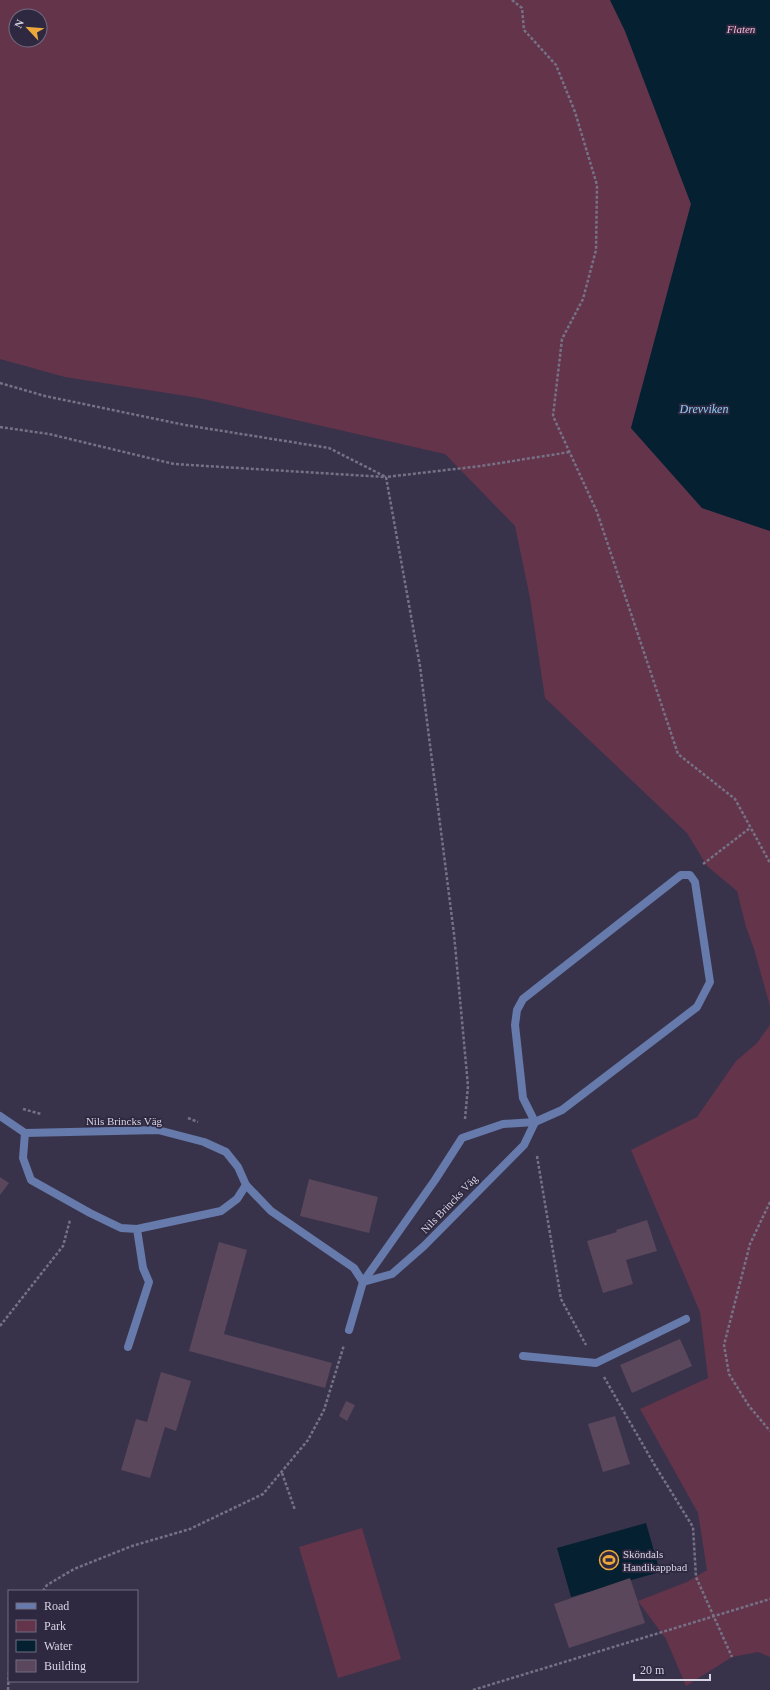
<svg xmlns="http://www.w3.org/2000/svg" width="770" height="1690" viewBox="0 0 770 1690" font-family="'Times New Roman',serif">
	<rect width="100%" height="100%" fill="#38334a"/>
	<g fill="#64344b" fill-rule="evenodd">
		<path d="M0,0H610L625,31L691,204L631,428L702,508L770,531V1006L754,949L746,927L737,891L707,866L687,833L545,698L530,598L515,526L445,454L199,398L65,377L0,359ZM16,16H40V40H16Z"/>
		<polygon points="770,1025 770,1657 758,1652 732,1657 686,1686 666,1639 638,1601 687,1582 707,1570 698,1513 640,1409 708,1378 700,1312 631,1150 697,1117 736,1061 757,1043"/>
		<polygon points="362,1528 401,1659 338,1678 299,1547"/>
	</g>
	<g fill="#052031">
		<polygon points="610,0 770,0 770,531 702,508 631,428 691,204 625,31"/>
		<polygon points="646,1523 660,1572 571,1597 557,1548"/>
	</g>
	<g fill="#5a475c">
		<polygon points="0,1177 9,1183 0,1195"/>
		<polygon points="309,1179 378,1197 369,1233 300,1216"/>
		<polygon points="647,1220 657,1251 626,1260 633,1284 603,1293 587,1241 617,1232 616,1230"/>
		<polygon points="219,1242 247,1250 224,1334 332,1363 325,1388 189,1351"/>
		<polygon points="680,1339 692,1366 632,1393 620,1365"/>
		<polygon points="161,1372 191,1381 176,1431 165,1427 150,1478 121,1470 136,1419 147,1422"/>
		<polygon points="346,1401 355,1405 347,1421 339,1416"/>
		<polygon points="615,1416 630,1464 603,1472 588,1424"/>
		<polygon points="630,1578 645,1623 569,1648 554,1604"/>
	</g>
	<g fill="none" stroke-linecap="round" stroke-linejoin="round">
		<g stroke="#767185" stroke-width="2.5" stroke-dasharray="3 2" stroke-linecap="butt">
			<polyline points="512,0 522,8 524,30 556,65 575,112 597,185 596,250 583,299 562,339 553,416 597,512 678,754 735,799 770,863"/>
			<polyline points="0,383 45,396 185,425 329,448 386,477"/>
			<polyline points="0,427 49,434 174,464 385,477"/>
			<polyline points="703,864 750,828"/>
			<polyline points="23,1109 41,1114"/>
			<polyline points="188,1118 198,1122"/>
			<polyline points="465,1119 468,1086 454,934 420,666 386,477 481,466 570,452"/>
			<polyline points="537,1156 561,1299 586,1345"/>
			<polyline points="770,1202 750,1244 724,1345 729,1374 749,1406 770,1431"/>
			<polyline points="0,1326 63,1246 70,1220"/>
			<polyline points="604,1377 654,1464 693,1527 696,1577 732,1657"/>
			<polyline points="282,1473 295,1510"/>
			<polyline points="43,1591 47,1585 74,1569 132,1546 190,1529 263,1494 308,1440 324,1410 344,1345"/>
			<polyline points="8,1690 9,1671"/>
			<polyline points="473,1690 770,1599"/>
		</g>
		<g stroke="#667aab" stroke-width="8">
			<polyline points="25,1133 23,1158 31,1180 90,1213 121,1228 137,1229 143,1268 149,1282 128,1347"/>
			<polyline points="137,1229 221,1211 237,1199 246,1185"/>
			<polyline points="363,1282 435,1180 462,1138 503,1124 535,1122 562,1110 697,1007 710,982 695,882 690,875 681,875 523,999 517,1010 515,1025 523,1098 535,1122"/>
			<polyline points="523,1356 596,1363 686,1319"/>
		</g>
		<g stroke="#667aab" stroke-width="8">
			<polyline points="0,1116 25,1133 158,1130 204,1142 226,1152 238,1167 246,1185 271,1211 354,1268 363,1282 349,1330"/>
			<polyline points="363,1282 392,1274 424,1246 524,1145 535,1122"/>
		</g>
	</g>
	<defs>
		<symbol id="stadium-ring" viewBox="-11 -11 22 22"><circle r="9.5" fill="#2e2940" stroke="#eda83c" stroke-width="1.5"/><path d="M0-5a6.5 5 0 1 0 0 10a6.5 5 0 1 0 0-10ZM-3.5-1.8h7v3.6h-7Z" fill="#eda83c"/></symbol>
	</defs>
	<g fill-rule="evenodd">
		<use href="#stadium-ring" x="598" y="1549" width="22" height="22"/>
	</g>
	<g text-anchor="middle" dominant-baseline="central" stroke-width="3.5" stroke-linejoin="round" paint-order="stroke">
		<g font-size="11" font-style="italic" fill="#febad8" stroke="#2e2940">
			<text x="741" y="29">Flaten</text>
		</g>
		<g font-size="11" fill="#d7d4e3" stroke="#2e2940">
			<text x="124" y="1121">Nils Brincks Väg</text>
			<text transform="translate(449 1204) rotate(-46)">Nils Brincks Väg</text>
		</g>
		<g font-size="11" fill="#d7d4e3" stroke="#2e2940" text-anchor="start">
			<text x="623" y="1554">Sköndals<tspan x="623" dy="13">Handikappbad</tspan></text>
		</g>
		<g font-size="12" font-style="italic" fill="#90cef9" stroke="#2e2940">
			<text x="704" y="409">Drevviken</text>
		</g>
	</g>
	<rect x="8" y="1590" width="130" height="92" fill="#2e2940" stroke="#726d81"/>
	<rect x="16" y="1603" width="20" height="6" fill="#667aab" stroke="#726d81"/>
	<text x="44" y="1610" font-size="12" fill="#d7d4e3">Road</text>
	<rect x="16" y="1620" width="20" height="12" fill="#64344b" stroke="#726d81"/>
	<text x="44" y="1630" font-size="12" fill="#d7d4e3">Park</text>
	<rect x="16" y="1640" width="20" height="12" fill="#052031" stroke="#726d81"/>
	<text x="44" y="1650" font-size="12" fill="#d7d4e3">Water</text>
	<rect x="16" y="1660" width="20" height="12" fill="#5a475c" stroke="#726d81"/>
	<text x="44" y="1670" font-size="12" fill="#d7d4e3">Building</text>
	<g transform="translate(28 28) rotate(296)"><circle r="19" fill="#2e2940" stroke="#726d81"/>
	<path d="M0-3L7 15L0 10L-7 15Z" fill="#eda83c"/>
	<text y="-6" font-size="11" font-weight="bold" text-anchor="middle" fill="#d7d4e3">N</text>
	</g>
	<path d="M634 1674v6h76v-6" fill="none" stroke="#d7d4e3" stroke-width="2"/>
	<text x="640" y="1674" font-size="12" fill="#d7d4e3" stroke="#2e2940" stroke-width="3" paint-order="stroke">20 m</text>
</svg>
